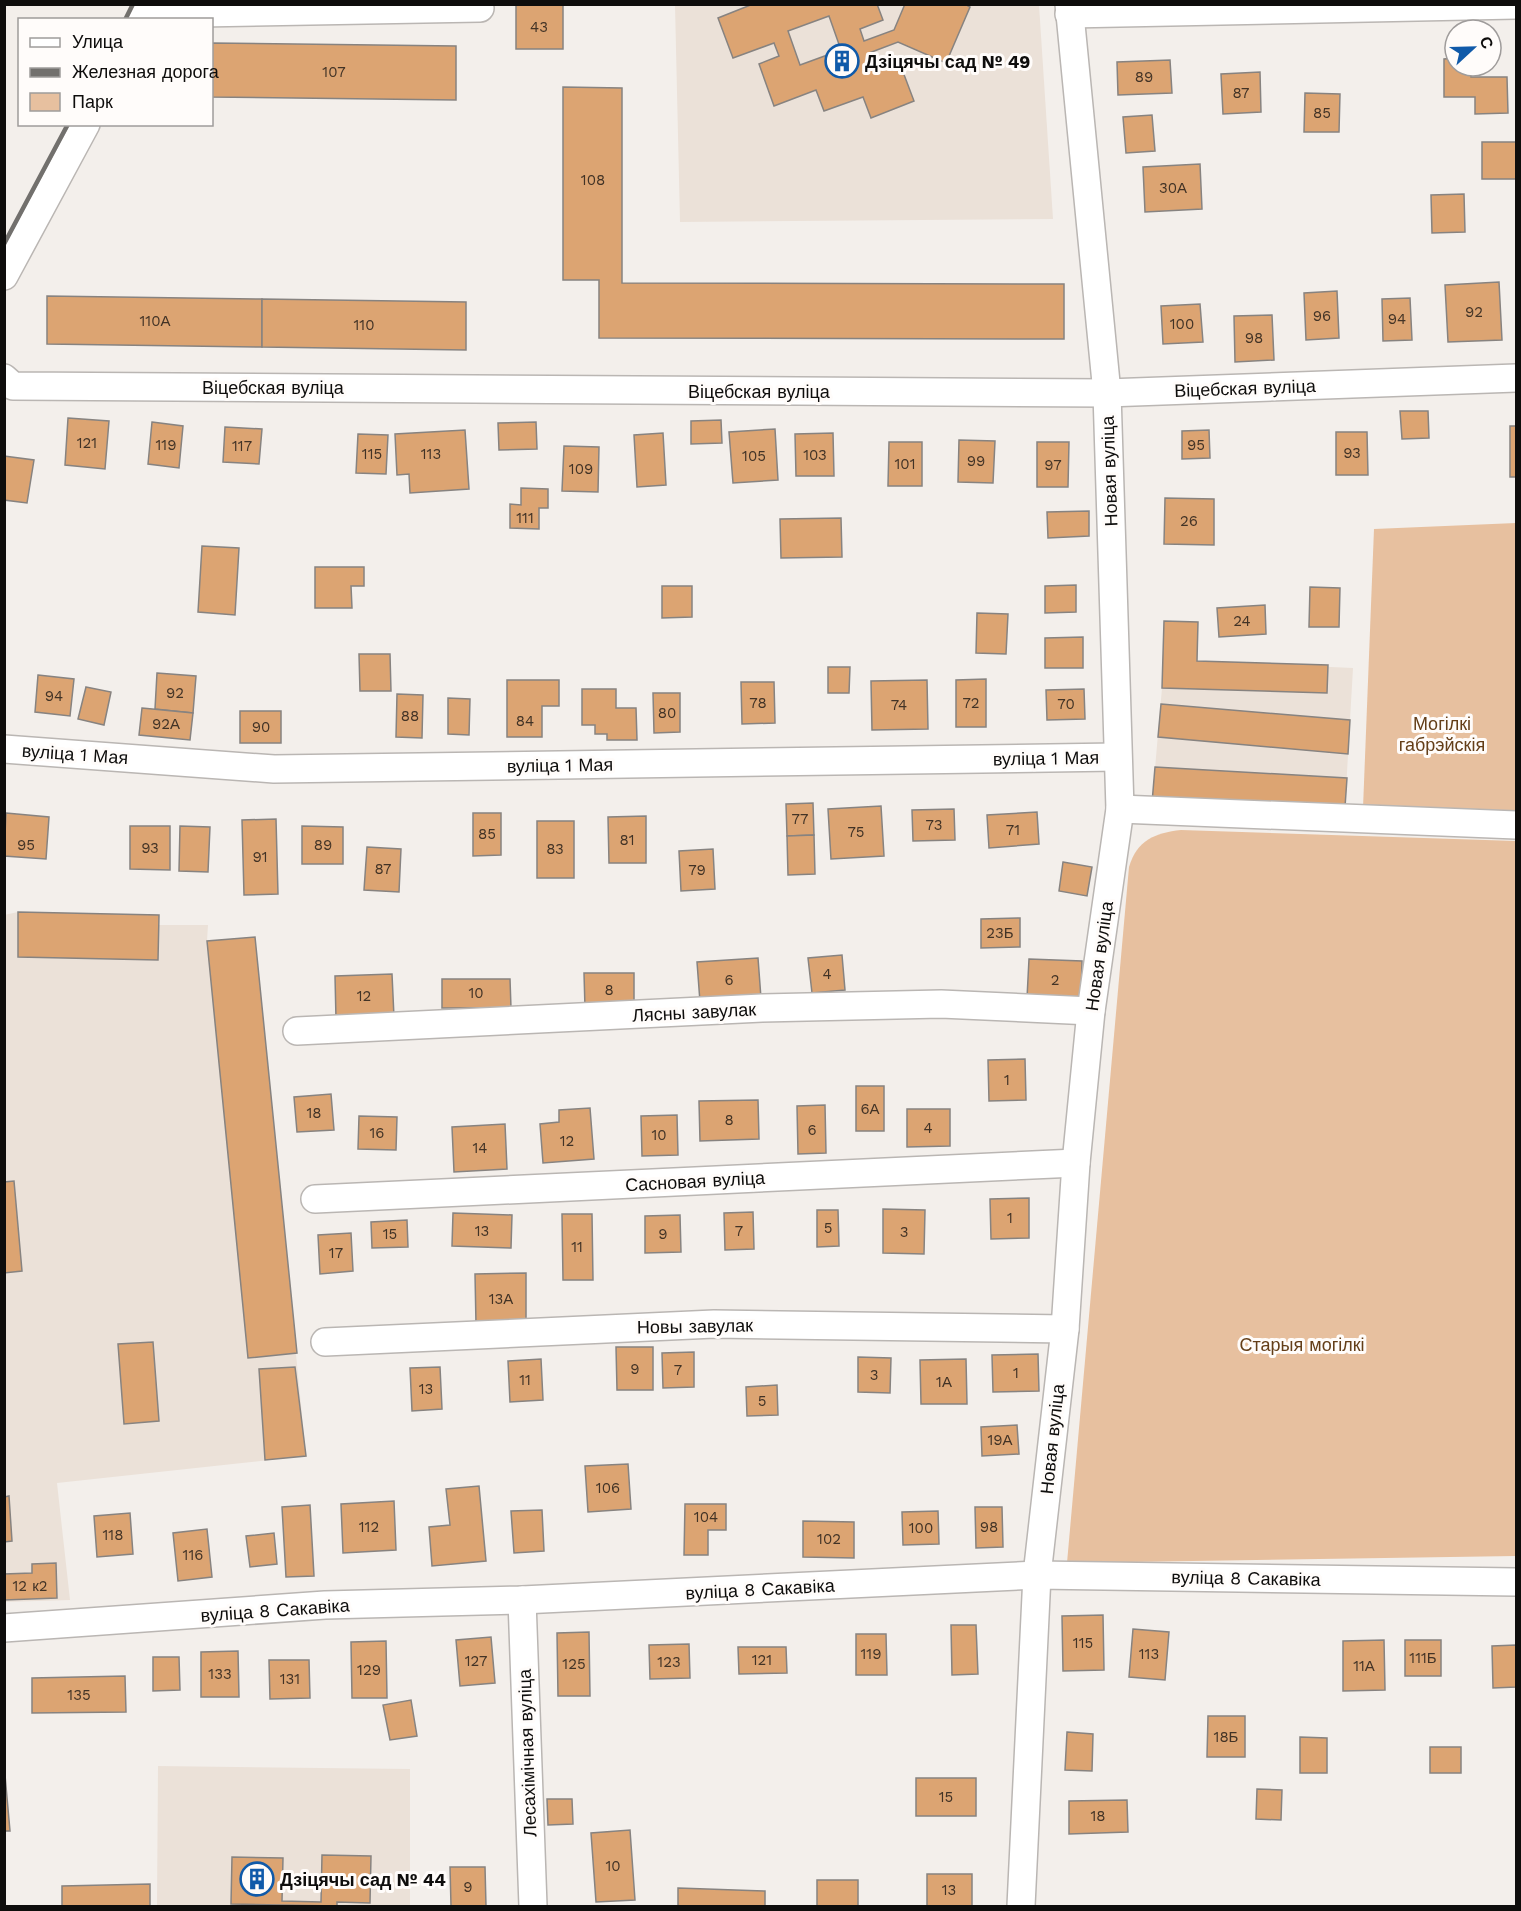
<svg xmlns="http://www.w3.org/2000/svg" width="1521" height="1911" viewBox="0 0 1521 1911" font-family="'Work Sans',sans-serif">
	<rect width="100%" height="100%" fill="#f3efeb"/>
	<g fill="#ebe1d8">
		<polygon points="675,5 1039,5 1053,219 680,222"/>
		<polygon points="1164,621 1198,622 1197,661 1353,668 1345,807 1152,803 1162,688"/>
		<polygon points="18,912 159,925 208,925 207,941 255,937 306,1456 57,1483 70,1600 5,1602 4,915"/>
		<polygon points="158,1766 410,1769 410,1906 157,1906"/>
	</g>
	<g fill="#e7c09f">
		<polygon points="1516,523 1516,812 1363,808 1374,529"/>
		<path d="M1181,830L1516,841V1556L1067,1563L1129,867C1137,840 1155,833 1181,830Z"/>
	</g>
	<g fill="#dca472" stroke="#878380" stroke-width="1.5" fill-rule="evenodd">
		<rect x="516" y="4" width="47" height="45"/>
		<path d="M753,4H877L883,20L860,29L864,41L894,30L905,4H965L970,7L946,63L898,42L869,53L873,65L897,56L914,101L871,118L863,97L824,111L816,90L774,106L759,64L779,56L774,43L733,58L718,18ZM829,16L841,50L800,65L788,31Z"/>
		<polygon points="212,43 456,46 456,100 212,97"/>
		<polygon points="1455,58 1455,66 1471,66 1471,77 1507,77 1508,113 1475,114 1475,97 1444,97 1444,59"/>
		<polygon points="1170,60 1172,93 1118,95 1117,62"/>
		<polygon points="1260,72 1261,112 1223,114 1221,74"/>
		<polygon points="563,87 622,88 622,283 1064,284 1064,339 599,338 599,280 563,280"/>
		<polygon points="1305,93 1340,94 1339,132 1304,132"/>
		<polygon points="1152,115 1155,151 1126,153 1123,117"/>
		<rect x="1482" y="142" width="34" height="37"/>
		<polygon points="1200,164 1202,209 1145,212 1143,167"/>
		<polygon points="1464,194 1465,232 1432,233 1431,195"/>
		<polygon points="1499,282 1502,340 1448,342 1445,285"/>
		<polygon points="1337,291 1339,338 1306,340 1304,293"/>
		<polygon points="47,296 262,299 262,347 47,344"/>
		<polygon points="1410,298 1412,340 1383,341 1382,299"/>
		<polygon points="262,299 466,302 466,350 262,347"/>
		<polygon points="1200,304 1203,342 1163,344 1161,306"/>
		<polygon points="1272,315 1274,360 1235,362 1234,316"/>
		<polygon points="1400,411 1428,411 1429,438 1402,439"/>
		<polygon points="68,418 109,421 105,469 65,465"/>
		<polygon points="721,420 722,443 691,444 691,421"/>
		<polygon points="152,422 183,426 179,468 148,464"/>
		<polygon points="536,422 537,449 499,450 498,423"/>
		<rect x="1510" y="426" width="6" height="51"/>
		<polygon points="225,427 262,429 259,464 223,462"/>
		<polygon points="775,429 778,480 733,483 729,432"/>
		<polygon points="465,430 469,489 410,493 409,474 397,475 395,434"/>
		<polygon points="1209,430 1210,458 1182,459 1182,431"/>
		<polygon points="1336,432 1367,432 1368,475 1336,475"/>
		<polygon points="663,433 666,485 637,487 634,435"/>
		<polygon points="833,433 834,476 796,476 795,434"/>
		<polygon points="358,434 388,435 386,474 356,473"/>
		<polygon points="959,440 995,441 993,483 958,482"/>
		<polygon points="889,442 922,442 922,486 888,486"/>
		<polygon points="1037,442 1069,442 1068,487 1037,487"/>
		<polygon points="564,446 599,447 598,492 562,491"/>
		<polygon points="4,456 34,460 27,503 4,500"/>
		<polygon points="521,488 548,489 548,508 539,508 539,529 510,528 510,504 521,505"/>
		<polygon points="1165,498 1214,499 1214,545 1164,544"/>
		<polygon points="1089,511 1089,536 1048,538 1047,512"/>
		<polygon points="841,518 842,557 781,558 780,519"/>
		<polygon points="202,546 239,548 235,615 198,612"/>
		<polygon points="315,567 364,567 364,586 351,586 352,608 315,608"/>
		<polygon points="1076,585 1076,612 1045,613 1045,586"/>
		<polygon points="662,586 692,586 692,617 662,618"/>
		<polygon points="1310,587 1340,588 1339,627 1309,627"/>
		<polygon points="1265,605 1266,634 1219,637 1217,608"/>
		<polygon points="977,613 1008,614 1006,654 976,653"/>
		<polygon points="1164,621 1198,622 1197,661 1328,665 1327,693 1162,688"/>
		<polygon points="1083,637 1083,668 1045,668 1045,638"/>
		<polygon points="359,654 390,654 391,691 360,691"/>
		<polygon points="828,667 850,667 849,693 828,693"/>
		<polygon points="157,673 196,676 193,713 155,709"/>
		<polygon points="38,675 74,679 70,716 35,712"/>
		<polygon points="986,679 986,727 956,727 956,680"/>
		<polygon points="507,680 559,680 559,706 542,706 542,737 507,737"/>
		<polygon points="927,680 928,729 872,730 871,681"/>
		<polygon points="741,682 774,682 775,723 742,724"/>
		<polygon points="86,687 111,692 104,725 78,719"/>
		<polygon points="582,689 616,689 616,708 636,708 637,740 607,740 607,734 595,734 595,725 582,725"/>
		<polygon points="1084,689 1085,719 1047,720 1046,690"/>
		<polygon points="653,693 680,693 680,732 654,733"/>
		<polygon points="397,694 423,695 422,738 396,737"/>
		<polygon points="448,698 470,699 469,735 448,734"/>
		<polygon points="1161,704 1350,720 1348,754 1158,737"/>
		<polygon points="142,708 193,713 190,740 139,735"/>
		<rect x="240" y="711" width="41" height="32"/>
		<polygon points="1155,767 1347,778 1345,807 1152,803"/>
		<polygon points="813,803 814,835 787,836 786,804"/>
		<polygon points="881,806 884,856 831,859 828,809"/>
		<polygon points="954,809 955,840 913,841 912,810"/>
		<polygon points="1037,812 1039,844 989,848 987,815"/>
		<polygon points="6,813 49,817 46,859 4,856"/>
		<polygon points="473,813 501,813 501,855 473,856"/>
		<polygon points="646,816 646,863 609,863 608,817"/>
		<polygon points="276,819 278,894 244,895 242,820"/>
		<rect x="537" y="821" width="37" height="57"/>
		<polygon points="130,826 170,826 170,870 130,869"/>
		<polygon points="180,826 210,827 208,872 179,871"/>
		<polygon points="302,826 343,827 343,864 302,864"/>
		<polygon points="814,835 815,874 788,875 787,836"/>
		<polygon points="367,847 401,849 399,892 364,890"/>
		<polygon points="713,849 715,889 681,891 679,851"/>
		<polygon points="1063,862 1092,867 1087,896 1059,891"/>
		<polygon points="18,912 159,915 158,960 18,957"/>
		<polygon points="1020,918 1020,947 981,948 981,919"/>
		<polygon points="255,937 297,1353 248,1358 207,941"/>
		<polygon points="842,955 845,990 812,993 808,958"/>
		<polygon points="758,958 761,998 700,1002 697,962"/>
		<polygon points="1029,959 1082,961 1081,1001 1027,998"/>
		<polygon points="584,973 634,973 634,1007 585,1008"/>
		<polygon points="392,974 394,1017 336,1019 335,976"/>
		<polygon points="442,979 510,979 511,1008 442,1008"/>
		<polygon points="1025,1059 1026,1100 989,1101 988,1060"/>
		<rect x="856" y="1086" width="28" height="45"/>
		<polygon points="331,1094 334,1130 297,1132 294,1097"/>
		<polygon points="758,1100 759,1139 700,1141 699,1101"/>
		<polygon points="825,1105 826,1153 798,1154 797,1106"/>
		<polygon points="590,1108 594,1159 543,1163 540,1124 559,1122 559,1110"/>
		<polygon points="907,1109 950,1109 950,1146 907,1147"/>
		<polygon points="677,1115 678,1155 642,1156 641,1116"/>
		<polygon points="359,1116 397,1117 396,1150 358,1149"/>
		<polygon points="505,1124 507,1169 454,1172 452,1127"/>
		<polygon points="14,1181 22,1271 4,1273 4,1182"/>
		<polygon points="1029,1198 1029,1238 991,1239 990,1199"/>
		<polygon points="883,1209 925,1210 924,1254 883,1253"/>
		<polygon points="817,1210 838,1210 839,1246 817,1247"/>
		<polygon points="753,1212 754,1249 725,1250 724,1213"/>
		<polygon points="453,1213 512,1215 511,1248 452,1246"/>
		<polygon points="562,1214 592,1214 593,1280 563,1280"/>
		<polygon points="680,1215 681,1252 645,1253 645,1216"/>
		<polygon points="407,1220 408,1247 372,1248 371,1222"/>
		<polygon points="351,1233 353,1271 320,1274 318,1235"/>
		<polygon points="526,1273 526,1324 476,1324 475,1274"/>
		<polygon points="153,1342 159,1421 124,1424 118,1344"/>
		<polygon points="616,1347 653,1347 653,1390 617,1390"/>
		<polygon points="694,1352 694,1387 663,1388 662,1353"/>
		<polygon points="1038,1354 1039,1391 993,1392 992,1355"/>
		<polygon points="858,1357 891,1358 890,1393 858,1392"/>
		<polygon points="541,1359 543,1400 510,1402 508,1361"/>
		<polygon points="966,1359 967,1404 921,1404 920,1360"/>
		<polygon points="295,1367 306,1456 265,1460 259,1369"/>
		<polygon points="440,1367 442,1409 412,1411 410,1368"/>
		<polygon points="777,1385 778,1415 747,1416 746,1387"/>
		<polygon points="1017,1425 1019,1454 982,1456 981,1427"/>
		<polygon points="628,1464 631,1509 588,1512 585,1466"/>
		<polygon points="479,1486 486,1561 432,1566 429,1527 450,1525 446,1489"/>
		<polygon points="9,1496 12,1541 4,1542 4,1497"/>
		<polygon points="394,1501 396,1550 343,1553 341,1504"/>
		<polygon points="685,1504 726,1504 726,1530 708,1530 708,1555 684,1555"/>
		<polygon points="310,1505 314,1576 286,1577 282,1507"/>
		<polygon points="975,1507 1002,1507 1003,1547 976,1548"/>
		<polygon points="542,1510 544,1551 514,1553 511,1511"/>
		<polygon points="938,1511 939,1544 903,1545 902,1512"/>
		<polygon points="130,1513 133,1554 97,1557 94,1516"/>
		<polygon points="803,1521 854,1522 854,1558 803,1557"/>
		<polygon points="207,1529 212,1577 178,1581 173,1533"/>
		<polygon points="274,1533 277,1564 250,1567 246,1536"/>
		<polygon points="56,1563 57,1598 4,1600 4,1574 32,1573 32,1564"/>
		<polygon points="1103,1615 1104,1670 1063,1671 1062,1616"/>
		<polygon points="951,1625 976,1625 978,1674 952,1675"/>
		<polygon points="1133,1629 1169,1632 1165,1680 1129,1677"/>
		<polygon points="589,1632 590,1696 558,1696 557,1633"/>
		<polygon points="856,1634 886,1634 887,1675 856,1675"/>
		<polygon points="491,1637 495,1683 460,1686 456,1640"/>
		<polygon points="1384,1640 1385,1690 1343,1691 1343,1641"/>
		<rect x="1405" y="1640" width="36" height="36"/>
		<polygon points="386,1641 387,1698 352,1698 351,1642"/>
		<polygon points="689,1644 690,1678 650,1679 649,1645"/>
		<polygon points="1516,1645 1516,1687 1493,1688 1492,1646"/>
		<polygon points="738,1647 786,1647 787,1673 739,1674"/>
		<polygon points="238,1651 239,1697 201,1697 201,1652"/>
		<polygon points="153,1657 179,1657 180,1690 153,1691"/>
		<polygon points="269,1660 309,1660 310,1698 270,1699"/>
		<polygon points="125,1676 126,1712 32,1713 32,1678"/>
		<polygon points="411,1700 417,1736 390,1740 383,1705"/>
		<polygon points="1208,1716 1245,1716 1245,1757 1207,1757"/>
		<polygon points="1067,1732 1093,1734 1092,1771 1065,1770"/>
		<polygon points="1300,1737 1327,1738 1327,1773 1300,1773"/>
		<rect x="1430" y="1747" width="31" height="26"/>
		<polygon points="4,1764 10,1831 4,1831"/>
		<rect x="916" y="1778" width="60" height="38"/>
		<polygon points="1257,1789 1282,1790 1281,1820 1256,1819"/>
		<polygon points="547,1799 572,1799 573,1824 548,1825"/>
		<polygon points="1127,1800 1128,1832 1069,1834 1069,1801"/>
		<polygon points="630,1830 635,1900 596,1902 591,1833"/>
		<polygon points="322,1855 371,1856 370,1903 337,1902 337,1906 231,1904 232,1857 283,1858 282,1901 321,1902"/>
		<polygon points="450,1867 485,1867 486,1906 451,1906"/>
		<rect x="927" y="1874" width="45" height="32"/>
		<rect x="817" y="1880" width="41" height="26"/>
		<polygon points="150,1884 150,1906 62,1906 62,1886"/>
		<polygon points="678,1888 765,1891 765,1906 678,1906"/>
	</g>
	<g fill="none" stroke-linecap="round" stroke-linejoin="round">
		<defs>
			<g id="street">
				<polyline points="1069,14 1516,5"/>
				<polyline points="142,20 145,14 480,8"/>
				<polyline points="4,276 86,124"/>
				<polyline points="4,378 13,386 1107,393 1516,378"/>
				<polyline points="4,749 274,769 1117,757"/>
				<polyline points="1120,809 1516,825"/>
				<polyline points="297,1031 762,1008 941,1004 1091,1011"/>
				<polyline points="315,1199 1076,1163"/>
				<polyline points="325,1342 714,1324 1065,1329"/>
				<polyline points="522,1600 533,1906"/>
				<polyline points="4,1628 325,1605 522,1600 1037,1575 1516,1582"/>
				<polyline points="1021,1906 1037,1575 1065,1329 1076,1163 1091,1011 1120,809 1107,393 1069,4"/>
			</g>
		</defs>
		<use href="#street" stroke="#bab6b3" stroke-width="30"/>
		<use href="#street" stroke="#fff" stroke-width="27"/>
		<g stroke="#72706d" stroke-width="4.5">
			<polyline points="125,20 133,4"/>
			<polyline points="4,244 68,124"/>
		</g>
	</g>
	<defs>
		<symbol id="building-ring" viewBox="-11 -11 22 22"><circle r="9.5" fill="#fffcfa" stroke="#105aa9" stroke-width="1.5"/><path d="M-4-6H4V6H1V3H-1V6H-4ZM-2.5-4.3h1.7v1.8h-1.7ZM.8-4.3h1.7v1.8H.8ZM-2.5-1h1.7V.8h-1.7ZM.8-1h1.7V.8H.8Z" fill="#105aa9"/></symbol>
	</defs>
	<g fill-rule="evenodd">
		<use href="#building-ring" x="823" y="42" width="38" height="38"/>
		<use href="#building-ring" x="238" y="1860" width="38" height="38"/>
	</g>
	<g text-anchor="middle" dominant-baseline="central" stroke-width="6" stroke-linejoin="round" paint-order="stroke">
		<g font-size="15" fill="#423326">
			<text x="539" y="27">43</text>
			<text x="334" y="72">107</text>
			<text x="1144" y="77">89</text>
			<text x="1241" y="93">87</text>
			<text x="1322" y="113">85</text>
			<text x="593" y="180">108</text>
			<text x="1173" y="188">30А</text>
			<text x="1474" y="312">92</text>
			<text x="1322" y="316">96</text>
			<text x="1397" y="319">94</text>
			<text x="155" y="321">110А</text>
			<text x="1182" y="324">100</text>
			<text x="364" y="325">110</text>
			<text x="1254" y="338">98</text>
			<text x="87" y="443">121</text>
			<text x="166" y="445">119</text>
			<text x="1196" y="445">95</text>
			<text x="242" y="446">117</text>
			<text x="1352" y="453">93</text>
			<text x="372" y="454">115</text>
			<text x="431" y="454">113</text>
			<text x="815" y="455">103</text>
			<text x="754" y="456">105</text>
			<text x="976" y="461">99</text>
			<text x="905" y="464">101</text>
			<text x="1053" y="465">97</text>
			<text x="581" y="469">109</text>
			<text x="525" y="518">111</text>
			<text x="1189" y="521">26</text>
			<text x="1242" y="621">24</text>
			<text x="175" y="693">92</text>
			<text x="54" y="696">94</text>
			<text x="758" y="703">78</text>
			<text x="971" y="703">72</text>
			<text x="1066" y="704">70</text>
			<text x="899" y="705">74</text>
			<text x="667" y="713">80</text>
			<text x="410" y="716">88</text>
			<text x="525" y="721">84</text>
			<text x="166" y="724">92А</text>
			<text x="261" y="727">90</text>
			<text x="800" y="819">77</text>
			<text x="934" y="825">73</text>
			<text x="1013" y="830">71</text>
			<text x="856" y="832">75</text>
			<text x="487" y="834">85</text>
			<text x="627" y="840">81</text>
			<text x="26" y="845">95</text>
			<text x="323" y="845">89</text>
			<text x="150" y="848">93</text>
			<text x="555" y="849">83</text>
			<text x="260" y="857">91</text>
			<text x="383" y="869">87</text>
			<text x="697" y="870">79</text>
			<text x="1000" y="933">23Б</text>
			<text x="827" y="974">4</text>
			<text x="729" y="980">6</text>
			<text x="1055" y="980">2</text>
			<text x="609" y="990">8</text>
			<text x="476" y="993">10</text>
			<text x="364" y="996">12</text>
			<text x="1007" y="1080">1</text>
			<text x="870" y="1109">6А</text>
			<text x="314" y="1113">18</text>
			<text x="729" y="1120">8</text>
			<text x="928" y="1128">4</text>
			<text x="812" y="1130">6</text>
			<text x="377" y="1133">16</text>
			<text x="659" y="1135">10</text>
			<text x="567" y="1141">12</text>
			<text x="480" y="1148">14</text>
			<text x="1010" y="1218">1</text>
			<text x="828" y="1228">5</text>
			<text x="482" y="1231">13</text>
			<text x="739" y="1231">7</text>
			<text x="904" y="1232">3</text>
			<text x="390" y="1234">15</text>
			<text x="663" y="1234">9</text>
			<text x="577" y="1247">11</text>
			<text x="336" y="1253">17</text>
			<text x="501" y="1299">13А</text>
			<text x="635" y="1369">9</text>
			<text x="678" y="1370">7</text>
			<text x="1016" y="1373">1</text>
			<text x="874" y="1375">3</text>
			<text x="525" y="1380">11</text>
			<text x="944" y="1382">1А</text>
			<text x="426" y="1389">13</text>
			<text x="762" y="1401">5</text>
			<text x="1000" y="1440">19А</text>
			<text x="608" y="1488">106</text>
			<text x="706" y="1517">104</text>
			<text x="369" y="1527">112</text>
			<text x="989" y="1527">98</text>
			<text x="921" y="1528">100</text>
			<text x="113" y="1535">118</text>
			<text x="829" y="1539">102</text>
			<text x="193" y="1555">116</text>
			<text x="30" y="1586">12 к2</text>
			<text x="1083" y="1643">115</text>
			<text x="871" y="1654">119</text>
			<text x="1149" y="1654">113</text>
			<text x="1423" y="1658">111Б</text>
			<text x="762" y="1660">121</text>
			<text x="476" y="1661">127</text>
			<text x="669" y="1662">123</text>
			<text x="574" y="1664">125</text>
			<text x="1364" y="1666">11А</text>
			<text x="369" y="1670">129</text>
			<text x="220" y="1674">133</text>
			<text x="290" y="1679">131</text>
			<text x="79" y="1695">135</text>
			<text x="1226" y="1737">18Б</text>
			<text x="946" y="1797">15</text>
			<text x="1098" y="1816">18</text>
			<text x="613" y="1866">10</text>
			<text x="468" y="1887">9</text>
			<text x="949" y="1890">13</text>
		</g>
		<g font-size="18" font-weight="bold" fill="#0e0d0c" stroke="#fffcfa" text-anchor="start">
			<text x="865" y="61">Дзіцячы сад № 49</text>
			<text x="280" y="1879">Дзіцячы сад № 44</text>
		</g>
		<g font-size="18" fill="#0e0d0c" stroke="#fffcfa">
			<text x="273" y="387">Віцебская вуліца</text>
			<text transform="translate(1245 388) rotate(-2)">Віцебская вуліца</text>
			<text x="759" y="391">Віцебская вуліца</text>
			<text transform="translate(1109 471) rotate(-92)">Новая вуліца</text>
			<text transform="translate(75 754) rotate(4)">вуліца 1 Мая</text>
			<text transform="translate(1046 758) rotate(-1)">вуліца 1 Мая</text>
			<text transform="translate(560 765) rotate(-1)">вуліца 1 Мая</text>
			<text transform="translate(1099 956) rotate(-82)">Новая вуліца</text>
			<text transform="translate(694 1012) rotate(-3)">Лясны завулак</text>
			<text transform="translate(695 1181) rotate(-3)">Сасновая вуліца</text>
			<text transform="translate(695 1326) rotate(-1)">Новы завулак</text>
			<text transform="translate(1052 1439) rotate(-84)">Новая вуліца</text>
			<text transform="translate(1246 1578) rotate(1)">вуліца 8 Сакавіка</text>
			<text transform="translate(760 1589) rotate(-3)">вуліца 8 Сакавіка</text>
			<text transform="translate(275 1610) rotate(-4)">вуліца 8 Сакавіка</text>
			<text transform="translate(527 1753) rotate(-92)">Лесахімічная вуліца</text>
		</g>
		<g font-size="18" fill="#643e18" stroke="#fffcfa">
			<text x="1442" y="723">Могілкі<tspan x="1442" dy="21">габрэйскія</tspan></text>
			<text x="1302" y="1344">Старыя могілкі</text>
		</g>
	</g>
	<rect width="1521" height="1911" fill="none" stroke="#0e0d0c" stroke-width="12"/>
	<rect x="18" y="18" width="195" height="108" fill="#fffcfa" stroke="#9f9c9b" stroke-width="1.5"/>
	<rect x="30" y="38" width="30" height="9" fill="#ffffff" stroke="#9f9c9b" stroke-width="1.5"/>
	<text x="72" y="48" font-size="18" fill="#0e0d0c">Улица</text>
	<rect x="30" y="68" width="30" height="9" fill="#72706d" stroke="#9f9c9b" stroke-width="1.5"/>
	<text x="72" y="78" font-size="18" fill="#0e0d0c">Железная дорога</text>
	<rect x="30" y="93" width="30" height="18" fill="#e7c09f" stroke="#9f9c9b" stroke-width="1.5"/>
	<text x="72" y="108" font-size="18" fill="#0e0d0c">Парк</text>
	<g transform="translate(1473 48) rotate(68)"><circle r="28" fill="#fffcfa" stroke="#9f9c9b" stroke-width="1.5"/>
	<path d="M0-4.5L10 22L0 15L-10 22Z" fill="#105aa9"/>
	<text y="-9" font-size="16" font-weight="bold" text-anchor="middle" fill="#0e0d0c">С</text>
	</g>
</svg>
